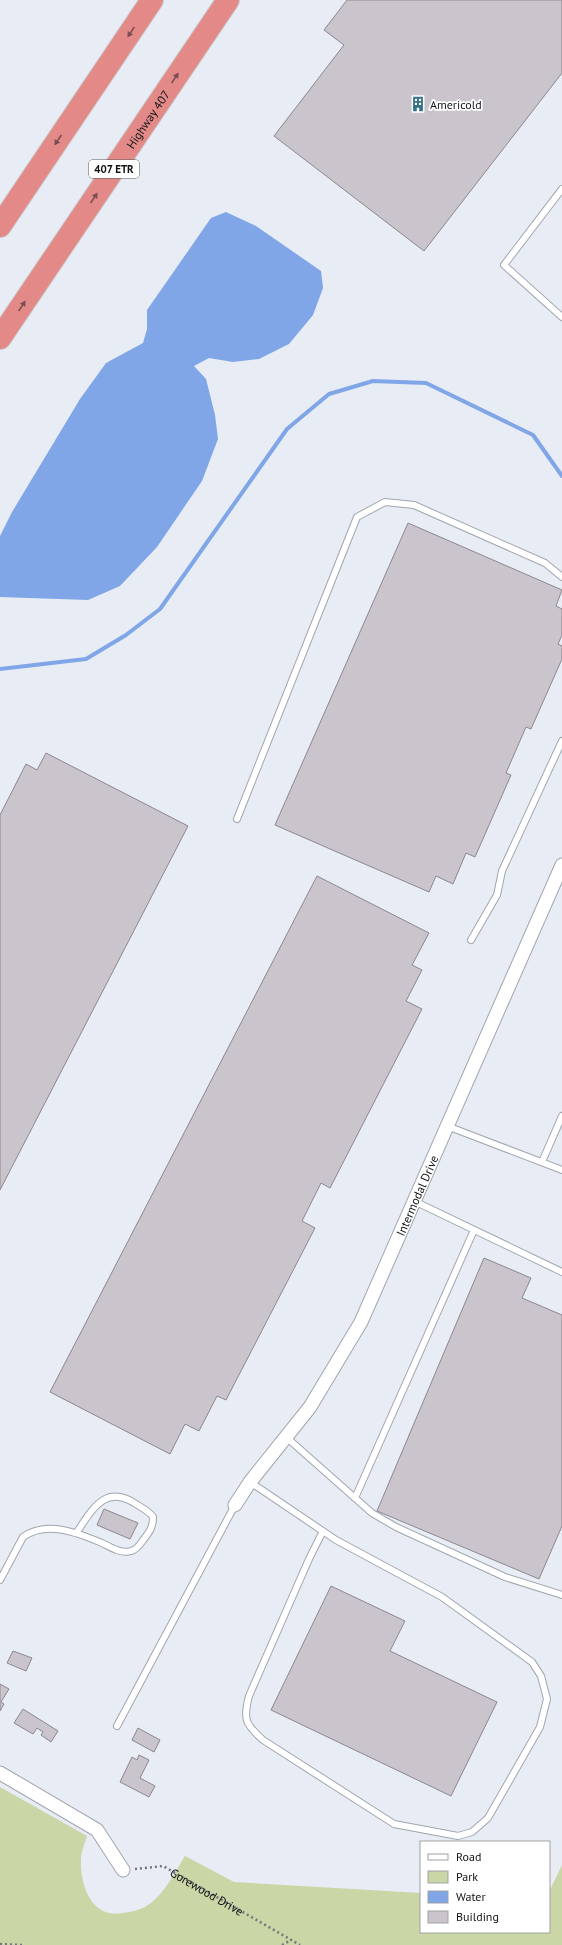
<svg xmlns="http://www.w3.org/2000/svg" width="562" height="1945" viewBox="0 0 562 1945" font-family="'PT Sans',sans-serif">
	<rect width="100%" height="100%" fill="#e7ecf5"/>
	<path fill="#cad6a5" d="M0,1787L87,1836C85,1843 81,1852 81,1859C80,1885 91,1919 123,1913C133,1912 143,1909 151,1903C166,1891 175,1872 185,1856L234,1882L421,1893V1932H549V1892L562,1865V1945H0Z"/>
	<polygon fill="#80a6e8" points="226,212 256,226 321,271 323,288 313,315 289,344 259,359 233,362 209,358 194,366 206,379 215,415 218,439 202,481 157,547 120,586 88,600 0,597 0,536 12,512 80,399 106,363 143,343 147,329 147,310 211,218"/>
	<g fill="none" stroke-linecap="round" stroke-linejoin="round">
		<polyline stroke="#80a6e8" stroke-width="4" points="0,669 86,659 126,635 160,609 287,429 329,394 373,381 426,383 533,435 562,476"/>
	</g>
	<g fill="#cac4cc" stroke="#8d878f">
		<polygon points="347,0 562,0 562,73 424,251 274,136 344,45 324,30"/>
		<polygon points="408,523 562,590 556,606 562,609 562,635 558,644 562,646 562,659 531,729 526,727 506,773 511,775 475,857 466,853 453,884 436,876 429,892 275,825"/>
		<polygon points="46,753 188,826 0,1190 0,815 26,764 37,770"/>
		<polygon points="317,876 429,933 412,965 422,970 406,1001 422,1009 330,1188 321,1183 302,1221 315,1228 226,1400 217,1396 199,1431 185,1424 170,1454 50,1392"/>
		<polygon points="484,1258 531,1278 522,1298 562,1315 562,1526 539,1579 377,1511"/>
		<polygon points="104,1509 138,1523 130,1539 97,1525"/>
		<polygon points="331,1586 405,1621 390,1651 497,1702 451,1796 271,1710"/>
		<polygon points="13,1651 32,1658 26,1671 7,1663"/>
		<polygon points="0,1684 9,1689 1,1702 4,1704 0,1711"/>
		<polygon points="23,1709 58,1731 51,1742 41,1735 43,1732 37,1728 33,1734 14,1723"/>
		<polygon points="138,1728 160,1740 154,1752 132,1740"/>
		<polygon points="139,1755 149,1760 140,1778 155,1786 149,1797 120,1782 132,1757 137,1760"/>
	</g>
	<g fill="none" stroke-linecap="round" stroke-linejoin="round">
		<defs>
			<g id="service">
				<polyline points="562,189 504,265 562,317"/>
				<polyline points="237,819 357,517 385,502 414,505 545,563 562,577"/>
				<polyline points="471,940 497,895 502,871 562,741"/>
				<polyline points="447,1126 562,1170"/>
				<polyline points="542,1162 562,1116"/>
				<polyline points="414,1201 562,1272"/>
				<polyline points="286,1437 372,1513 396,1527 505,1577 562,1595"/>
				<path d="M250,1482L336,1540L442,1597L532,1662L541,1676L547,1699L540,1727L488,1818L472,1832L458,1836L394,1824L263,1740C245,1724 243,1719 249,1696L309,1559L323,1531"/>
				<polyline points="355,1498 474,1230"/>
				<path d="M0,1580L23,1537C47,1520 78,1533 102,1543C110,1547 121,1554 131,1551C137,1550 141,1543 144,1539C150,1531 153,1527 153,1517C149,1511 142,1508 136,1504C106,1484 93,1508 77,1532"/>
				<polyline points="117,1726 235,1505"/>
			</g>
			<g id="minor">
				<path id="s2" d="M235,1505L250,1482L310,1407L361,1322L562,865"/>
				<polyline points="0,1773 97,1830 123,1870"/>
			</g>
			<g id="motorway">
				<polyline points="0,226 152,0"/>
				<path id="s3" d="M0,338L228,0"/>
			</g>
		</defs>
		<use href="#service" stroke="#a1a6ae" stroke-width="8"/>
		<use href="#minor" stroke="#a1a6ae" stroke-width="15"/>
		<use href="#motorway" stroke="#cbcbcc" stroke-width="24"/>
		<g stroke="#73767c" stroke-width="2.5" stroke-dasharray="2 3" stroke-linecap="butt">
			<path id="s1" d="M135,1869L163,1866L300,1945"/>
			<polyline points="0,1944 22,1945"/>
			<polyline points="282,1945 291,1940"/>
		</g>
		<use href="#service" stroke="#fff" stroke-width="6"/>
		<use href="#minor" stroke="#fff" stroke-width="13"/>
		<use href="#motorway" stroke="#e38a89" stroke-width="22"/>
	</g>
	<defs><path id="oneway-solid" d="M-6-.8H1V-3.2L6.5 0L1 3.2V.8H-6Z"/></defs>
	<g fill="#7a4e50">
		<use href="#oneway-solid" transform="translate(131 32) rotate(124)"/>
		<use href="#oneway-solid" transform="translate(175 78) rotate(-56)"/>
		<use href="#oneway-solid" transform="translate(58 140) rotate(124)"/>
		<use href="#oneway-solid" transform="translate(94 198) rotate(-56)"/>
		<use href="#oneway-solid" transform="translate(22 306) rotate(-56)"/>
	</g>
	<defs>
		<symbol id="building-bare" viewBox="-9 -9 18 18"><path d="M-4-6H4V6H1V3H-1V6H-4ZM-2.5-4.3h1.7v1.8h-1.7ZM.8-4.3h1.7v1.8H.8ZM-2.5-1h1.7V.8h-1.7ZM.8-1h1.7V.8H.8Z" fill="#357288" stroke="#fff" stroke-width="2.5" paint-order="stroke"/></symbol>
	</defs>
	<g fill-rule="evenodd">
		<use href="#building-bare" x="407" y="93" width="22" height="22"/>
	</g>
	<g text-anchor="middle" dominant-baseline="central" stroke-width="3.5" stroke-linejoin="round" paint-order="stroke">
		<rect fill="#fff" stroke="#585a5c" stroke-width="1" x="89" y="160" width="50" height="18" rx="3"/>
		<g font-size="11" font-weight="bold" fill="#111316">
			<text x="114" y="169">407 ETR</text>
		</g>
		<g font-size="12" fill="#111316" stroke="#fff" text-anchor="start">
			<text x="430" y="104">Americold</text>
		</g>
		<g font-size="12" fill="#111316" stroke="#fff">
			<text stroke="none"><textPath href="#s3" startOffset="264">Highway 407</textPath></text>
			<text stroke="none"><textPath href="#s2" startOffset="361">Intermodal Drive</textPath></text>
			<text stroke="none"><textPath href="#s1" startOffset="79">Gorewood Drive</textPath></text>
		</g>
	</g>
	<rect x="420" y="1841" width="130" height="92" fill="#ffffff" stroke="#a0a1a2"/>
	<rect x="428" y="1854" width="20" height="6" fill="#ffffff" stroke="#a0a1a2"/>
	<text x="456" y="1861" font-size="12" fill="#111316">Road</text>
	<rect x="428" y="1871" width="20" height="12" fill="#cad6a5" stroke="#a0a1a2"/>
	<text x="456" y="1881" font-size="12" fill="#111316">Park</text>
	<rect x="428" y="1891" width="20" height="12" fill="#80a6e8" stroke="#a0a1a2"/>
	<text x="456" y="1901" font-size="12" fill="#111316">Water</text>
	<rect x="428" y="1911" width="20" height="12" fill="#cac4cc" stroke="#a0a1a2"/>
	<text x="456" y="1921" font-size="12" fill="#111316">Building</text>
</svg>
